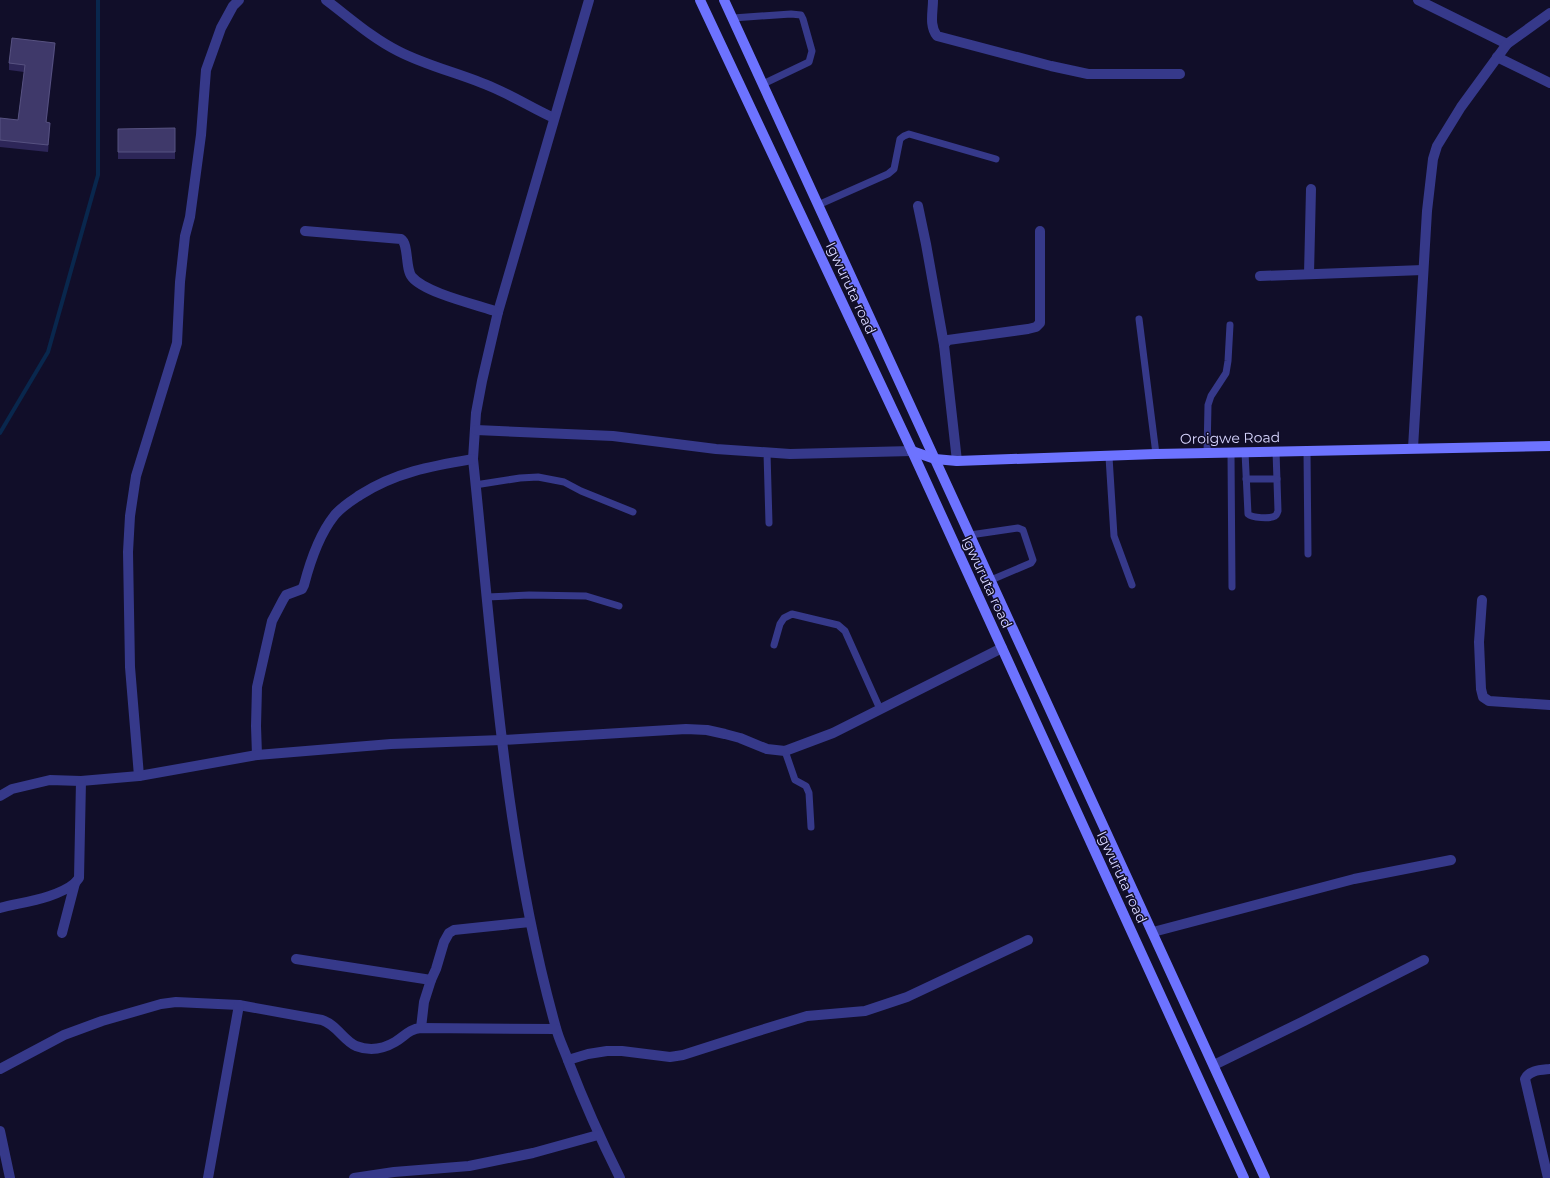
<svg xmlns="http://www.w3.org/2000/svg" width="1550" height="1178" viewBox="0 0 1550 1178" font-family="Montserrat,sans-serif">
	<rect width="100%" height="100%" fill="#110e29"/>
	<g fill="none" stroke-linecap="round" stroke-linejoin="round">
		<polyline stroke="#09274d" stroke-width="4" points="0,433 48,352 98,175 98,0"/>
		<g stroke="#36398a" stroke-width="7">
			<polyline points="733,18 791,14 801,15 803,19 812,51 809,62 763,84"/>
			<polyline points="818,205 888,174 894,169 900,139 904,136 909,134 996,159"/>
			<polyline points="1139,319 1156,454"/>
			<polyline points="1307,451 1308,554"/>
			<path d="M1245,452L1248,514C1252,518 1270,519 1275,516C1277,515 1277,513 1278,511L1276,451"/>
			<polyline points="767,453 769,523"/>
			<polyline points="1207,453 1208,405 1211,396 1226,373 1228,361 1230,325"/>
			<polyline points="1231,453 1232,587"/>
			<polyline points="1109,457 1114,536 1132,585"/>
			<polyline points="1246,479 1277,479"/>
			<polyline points="475,485 520,478 538,477 564,482 581,491 633,512"/>
			<polyline points="970,535 1018,528 1023,530 1033,560 1031,563 991,580"/>
			<polyline points="487,597 529,595 586,596 619,606"/>
			<polyline points="774,645 780,624 784,618 792,614 838,625 845,631 880,709"/>
			<polyline points="785,751 795,780 806,786 809,793 811,827"/>
		</g>
		<g stroke="#36398a" stroke-width="10">
			<path d="M326,0C350,18 372,38 398,51C429,67 463,74 494,88C515,97 534,109 554,118"/>
			<path d="M589,0L498,312L482,381L476,413L473,459C493,649 504,843 556,1028C559,1040 565,1051 569,1063C584,1102 601,1140 620,1178"/>
			<path d="M933,0C933,12 929,26 937,36L1051,66L1088,74H1180"/>
			<polyline points="1418,0 1507,44"/>
			<polyline points="1497,57 1550,83"/>
			<polyline points="918,206 926,244 944,345"/>
			<path d="M305,231L401,239C409,244 405,269 412,277C425,293 478,305 498,312"/>
			<polyline points="1309,274 1311,189"/>
			<polyline points="1260,276 1423,270"/>
			<polyline points="476,430 613,436 716,449 790,454 912,451"/>
			<polyline points="1413,448 1427,211 1433,159 1437,146 1461,107 1507,44 1550,13"/>
			<polyline points="957,461 944,345 948,340 1028,329 1036,327 1040,323 1040,231"/>
			<polyline points="1482,600 1479,642 1481,689 1483,697 1489,701 1550,705"/>
			<path d="M257,755L256,726L257,687L272,621L283,600L286,595L302,589L304,585C310,562 319,535 334,516C341,507 351,501 360,495C396,472 432,466 473,459"/>
			<polyline points="139,776 130,667 128,552 130,516 136,476 177,343 180,282 185,236 190,217 201,135 206,70 221,28 233,6 239,0"/>
			<polyline points="0,796 12,789 50,780 81,781 139,776 257,755 391,744 502,740 686,729 707,730 725,734 740,738 767,749 785,751 833,733 1002,648"/>
			<path d="M0,908C23,902 57,898 75,883"/>
			<polyline points="1153,932 1354,879 1451,860"/>
			<polyline points="62,933 75,883 79,878 81,781"/>
			<polyline points="296,959 431,980"/>
			<polyline points="421,1028 424,1002 431,980 436,969 444,942 449,933 454,930 530,922"/>
			<polyline points="568,1060 588,1054 607,1051 622,1051 670,1057 683,1055 755,1032 807,1016 865,1011 907,997 1028,940"/>
			<polyline points="1214,1065 1304,1021 1424,960"/>
			<path d="M0,1069L64,1035L102,1021L161,1004L176,1002L239,1005L322,1020C337,1025 343,1040 356,1046C369,1051 383,1049 395,1042C405,1036 409,1029 421,1028L556,1029"/>
			<polyline points="0,1131 10,1178"/>
			<polyline points="208,1178 239,1005"/>
			<polyline points="354,1178 394,1172 469,1166 533,1153 598,1135"/>
			<path d="M1548,1178L1525,1079C1529,1070 1541,1070 1550,1069"/>
		</g>
		<g stroke="#6d73ff" stroke-width="10">
			<polyline points="700,0 912,451 1244,1178"/>
			<polyline points="724,0 1265,1178"/>
			<polyline points="912,451 935,459 957,461 1156,454 1550,446"/>
		</g>
	</g>
	<g fill="#2d2658">
		<polygon points="55,50 46,123 50,130 48,152 0,147 0,118 18,120 24,72 9,70 9,63"/>
		<polygon points="175,128 175,159 118,159 118,129"/>
	</g>
	<g fill="#1a153d">
		<polygon points="55,43 55,50 46,130 46,122"/>
		<polygon points="50,123 50,130 48,152 48,145"/>
	</g>
	<g fill="#3f396a" stroke="#575281">
		<polygon points="12,38 55,43 46,122 50,123 48,145 0,140 0,118 18,120 25,65 9,63"/>
		<polygon points="175,128 175,152 118,152 118,129"/>
	</g>
	<g text-anchor="middle" dominant-baseline="central" stroke-width="3" stroke-linejoin="round" paint-order="stroke">
		<g font-size="14" fill="#d8d6ff" stroke="#110e29">
			<text transform="translate(851 288) rotate(65)">Igwuruta road</text>
			<text transform="translate(1230 438) rotate(-1)">Oroigwe Road</text>
			<text transform="translate(987 582) rotate(65)">Igwuruta road</text>
			<text transform="translate(1122 877) rotate(65)">Igwuruta road</text>
		</g>
	</g>
</svg>
